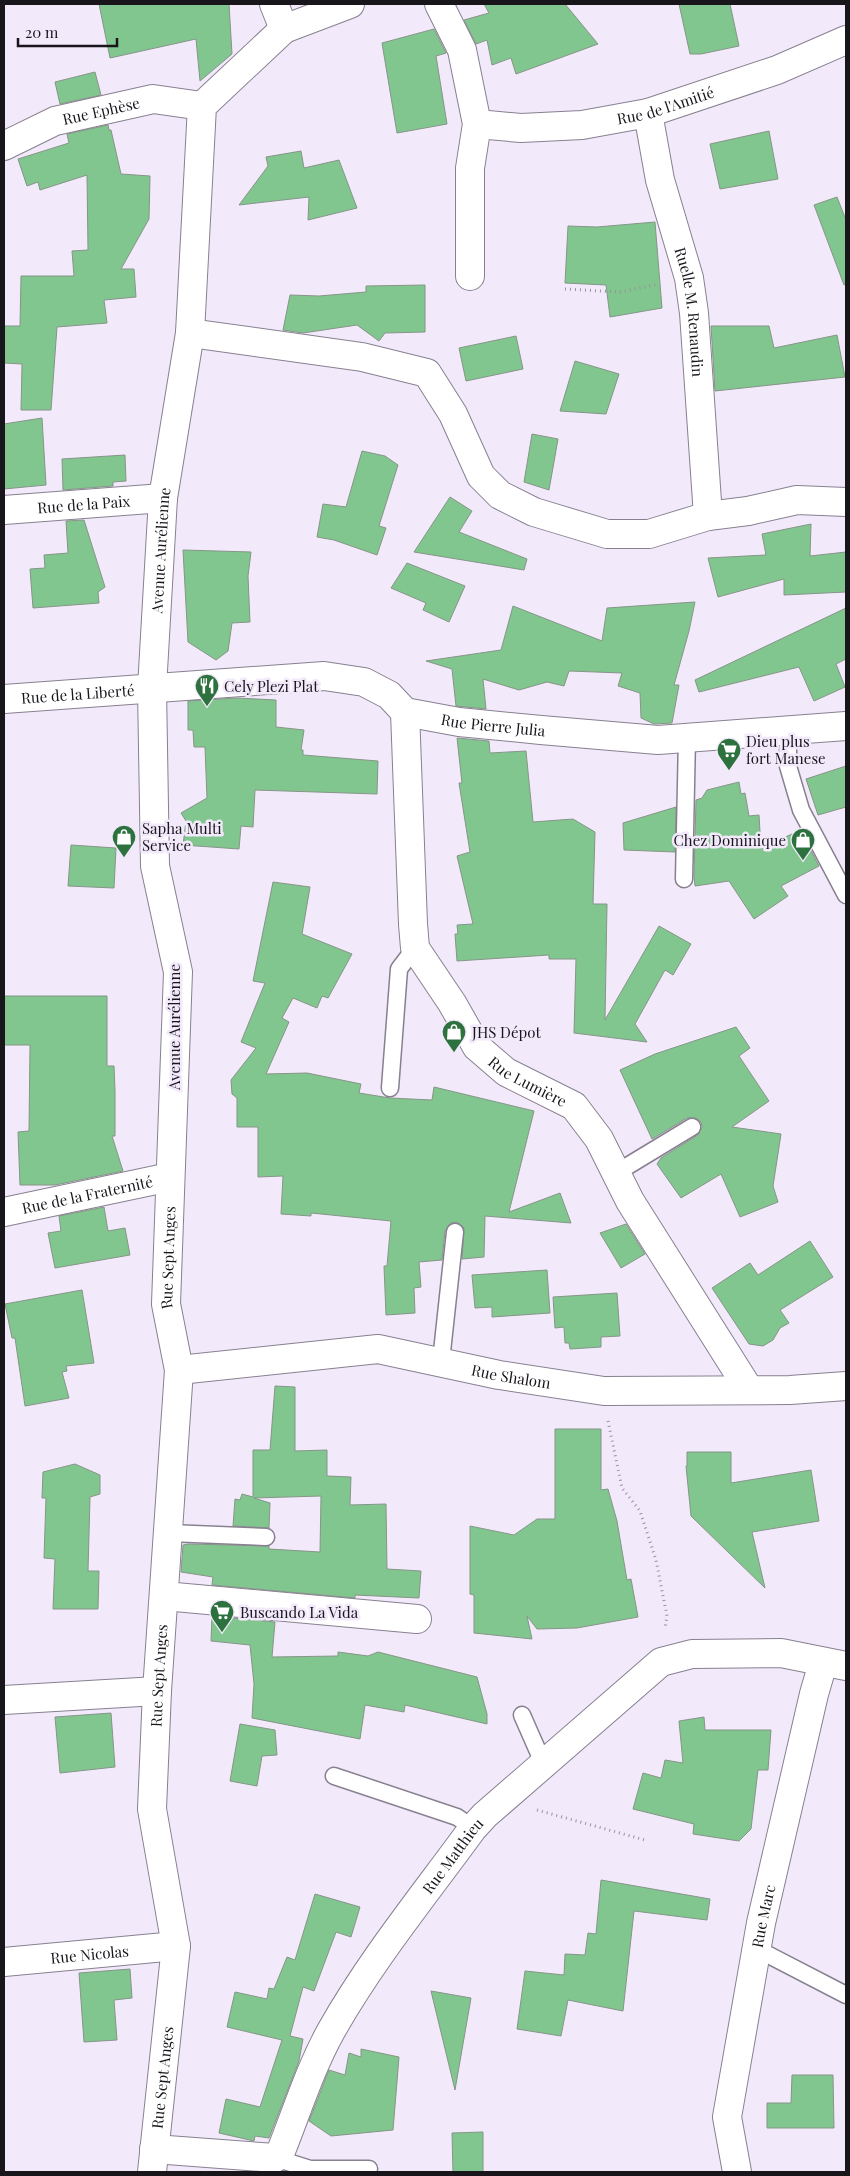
<svg xmlns="http://www.w3.org/2000/svg" width="850" height="2176" viewBox="0 0 850 2176" font-family="'Playfair Display',serif">
	<rect width="100%" height="100%" fill="#f2e9fb"/>
	<g fill="#81c68e" stroke="#869588">
		<polygon points="99,4 229,4 232,54 200,81 196,39 110,58"/>
		<polygon points="484,4 565,4 598,44 516,74 511,58 492,65 487,40 476,44 464,20 489,13"/>
		<polygon points="679,4 730,4 739,46 701,54 690,54"/>
		<polygon points="434,29 446,53 436,56 447,124 397,133 382,43"/>
		<polygon points="95,72 101,95 60,104 55,82"/>
		<polygon points="108,125 109,130 111,130 121,174 150,176 149,219 121,269 134,269 136,297 104,300 107,323 57,327 51,410 21,410 22,364 4,363 4,326 20,326 21,276 74,276 72,251 88,250 87,175 40,190 38,182 27,186 18,159 69,143 67,134"/>
		<polygon points="769,131 778,179 720,189 710,144"/>
		<polygon points="301,151 304,168 339,160 357,208 308,220 309,197 239,205 268,166 266,157"/>
		<polygon points="837,197 846,220 846,284 844,285 814,205"/>
		<polygon points="655,222 662,308 610,317 606,285 565,283 568,226 597,227"/>
		<polygon points="425,285 425,332 385,333 379,341 357,325 303,333 283,330 290,295 319,296 366,292 366,286"/>
		<polygon points="711,326 769,326 774,348 837,335 845,377 715,391"/>
		<polygon points="516,336 523,369 466,381 459,348"/>
		<polygon points="575,361 619,374 606,414 560,411"/>
		<polygon points="42,418 46,485 4,489 4,424"/>
		<polygon points="532,434 558,439 549,490 524,482"/>
		<polygon points="362,451 385,456 398,465 379,526 386,528 377,555 334,540 317,537 323,504 346,507"/>
		<polygon points="125,455 126,481 113,482 113,486 63,490 62,459"/>
		<polygon points="450,497 472,511 459,532 527,559 524,570 414,552"/>
		<polygon points="84,520 105,587 98,592 99,603 33,608 30,569 45,568 44,555 68,553 66,521"/>
		<polygon points="811,524 810,556 846,552 846,592 784,595 784,579 718,597 708,558 766,555 762,534"/>
		<polygon points="183,550 251,552 248,576 250,622 232,623 228,651 216,660 188,642"/>
		<polygon points="407,563 465,586 449,622 423,610 426,603 391,588"/>
		<polygon points="695,602 689,631 674,685 679,685 672,723 654,724 641,718 640,693 618,686 622,673 569,671 564,686 547,682 519,690 483,679 486,709 456,706 452,669 426,661 501,650 513,606 602,641 607,608"/>
		<polygon points="846,608 846,659 836,664 845,687 814,701 799,667 699,692 695,680"/>
		<polygon points="237,698 276,700 276,727 304,730 301,750 303,750 303,755 378,761 377,794 255,790 253,827 241,826 239,849 183,845 186,821 181,813 207,798 205,747 194,747 193,730 188,730 188,701"/>
		<polygon points="457,738 489,741 490,753 526,751 533,822 573,819 595,832 593,904 607,904 605,1020 659,926 691,944 673,975 665,970 635,1024 647,1042 574,1033 576,959 549,959 549,955 457,961 455,934 458,934 457,925 473,924 457,856 470,852 459,783 462,783"/>
		<polygon points="846,766 846,807 818,815 806,779"/>
		<polygon points="739,782 741,794 745,793 749,816 759,815 761,849 800,830 819,866 781,886 788,896 754,919 729,881 695,886 694,876 696,800 702,798 707,790"/>
		<polygon points="676,807 675,852 624,850 623,823"/>
		<polygon points="71,845 116,848 114,888 68,886"/>
		<polygon points="273,882 310,887 302,934 352,954 328,998 322,996 317,1008 293,998 282,1018 289,1022 266,1074 307,1073 361,1084 359,1093 390,1098 432,1100 434,1087 534,1111 509,1212 560,1193 571,1223 485,1216 484,1257 462,1259 464,1228 457,1222 451,1223 445,1231 442,1260 419,1262 421,1287 414,1288 415,1313 386,1315 384,1266 387,1266 391,1221 311,1213 311,1216 281,1214 283,1176 258,1177 258,1127 237,1127 237,1098 232,1094 231,1080 256,1048 241,1042 265,983 253,981"/>
		<polygon points="4,996 107,996 107,1066 114,1066 115,1091 115,1136 112,1136 123,1171 55,1185 20,1185 18,1132 29,1131 30,1045 4,1045"/>
		<polygon points="736,1027 750,1048 739,1056 769,1101 732,1127 781,1134 773,1186 778,1202 740,1217 721,1174 681,1198 657,1164 661,1158 698,1135 702,1127 701,1122 696,1118 687,1118 652,1139 620,1070 655,1054"/>
		<polygon points="104,1207 108,1231 125,1228 130,1255 55,1268 48,1233 61,1231 59,1216"/>
		<polygon points="626,1224 645,1254 621,1268 600,1233"/>
		<polygon points="810,1241 833,1277 780,1310 789,1323 780,1328 773,1340 763,1346 749,1344 712,1288 750,1263 758,1275"/>
		<polygon points="547,1270 550,1313 492,1317 492,1307 475,1308 472,1275"/>
		<polygon points="82,1290 94,1363 66,1366 67,1371 62,1372 69,1398 25,1406 15,1338 12,1338 5,1304"/>
		<polygon points="617,1293 620,1336 601,1337 601,1347 570,1349 569,1343 565,1343 564,1327 555,1328 553,1297"/>
		<polygon points="275,1386 295,1387 295,1451 327,1450 327,1476 351,1477 350,1505 386,1504 387,1569 421,1571 419,1598 355,1595 355,1598 212,1585 213,1577 181,1572 183,1545 188,1544 269,1546 269,1549 320,1552 321,1496 254,1498 270,1503 269,1528 233,1526 235,1499 240,1500 242,1494 253,1497 253,1450 270,1450"/>
		<polygon points="555,1429 601,1429 601,1490 608,1489 617,1521 627,1580 631,1579 638,1617 577,1628 537,1629 527,1616 532,1639 474,1633 474,1595 470,1594 470,1526 514,1535 537,1519 555,1519"/>
		<polygon points="687,1452 731,1452 731,1483 811,1470 819,1521 752,1532 765,1588 691,1516 686,1466 687,1466"/>
		<polygon points="75,1464 100,1475 100,1494 90,1497 88,1571 99,1571 98,1609 53,1609 55,1559 44,1558 46,1498 42,1498 43,1472"/>
		<polygon points="212,1616 275,1622 272,1657 338,1656 338,1652 368,1656 378,1652 477,1677 487,1714 487,1724 405,1705 404,1712 365,1705 360,1739 252,1718 254,1684 250,1645 211,1641"/>
		<polygon points="111,1713 115,1767 60,1773 55,1717"/>
		<polygon points="704,1717 705,1730 771,1730 768,1770 758,1770 751,1829 739,1841 693,1834 694,1824 633,1809 643,1773 661,1778 665,1760 683,1763 679,1721"/>
		<polygon points="240,1724 275,1730 277,1755 262,1756 257,1786 230,1781"/>
		<polygon points="601,1880 710,1899 707,1920 634,1911 623,2011 568,2000 561,2036 517,2029 525,1971 564,1975 565,1954 585,1955 588,1933 596,1934"/>
		<polygon points="315,1894 360,1907 351,1937 336,1932 314,1991 303,1987 290,2036 303,2039 299,2061 269,2138 255,2136 254,2141 219,2133 226,2099 260,2107 282,2040 227,2027 235,1992 267,1999 269,1988 274,1989 287,1957 295,1960"/>
		<polygon points="130,1969 132,1998 114,2000 117,2040 84,2042 79,1973"/>
		<polygon points="431,1991 471,1998 455,2090"/>
		<polygon points="361,2049 399,2057 393,2130 331,2136 309,2121 329,2070 345,2075 349,2053 361,2057"/>
		<polygon points="792,2075 833,2075 834,2128 767,2128 767,2103 791,2103"/>
		<polygon points="483,2132 483,2172 453,2172 452,2133"/>
	</g>
	<g fill="none" stroke-linecap="round" stroke-linejoin="round">
		<defs>
			<g id="service">
				<polyline points="788,730 788,766 801,810 846,895"/>
				<polyline points="684,879 687,737"/>
				<polyline points="390,1088 399,969 415,948"/>
				<polyline points="616,1173 692,1127"/>
				<polyline points="441,1361 455,1232"/>
				<polyline points="169,1533 266,1537"/>
				<polyline points="522,1715 544,1765"/>
				<polyline points="334,1776 457,1817 473,1828"/>
				<polyline points="757,1949 846,1995"/>
				<polyline points="275,2158 310,2169 369,2169"/>
			</g>
			<g id="minor">
				<polyline points="274,4 284,29"/>
				<polyline points="439,4 462,50 477,124 470,168 470,276"/>
				<path id="s1" d="M648,113L660,180L689,278L694,313L708,516"/>
				<path id="s2" d="M477,124L521,128L582,125L648,113L777,70L846,40"/>
				<path id="s3" d="M4,146L55,121L153,99L202,106"/>
				<polyline points="190,333 362,357 427,373 453,414 481,476 500,495 534,512 607,534 649,534 708,516 748,511 797,500 846,502"/>
				<path id="s4" d="M4,510L163,498"/>
				<path id="s5" d="M4,699L324,676L364,682L389,695L405,712L459,722L541,730L658,740L846,726"/>
				<path id="s6" d="M405,712L413,924L415,948L452,1003L477,1047L506,1072L574,1106L599,1139L630,1201L748,1388"/>
				<path id="s7" d="M4,1212L170,1177"/>
				<path id="s8" d="M179,1370L378,1349L499,1375L604,1391L790,1390L846,1386"/>
				<polyline points="164,1596 417,1619"/>
				<polyline points="4,1700 157,1691"/>
				<path id="s9" d="M4,1962L176,1946"/>
				<path id="s10" d="M154,2149L275,2158L281,2151C297,2111 310,2069 331,2031C371,1960 425,1894 473,1828L485,1815L661,1662L692,1654L781,1653L846,1666"/>
				<path id="s11" d="M152,2172L176,1946L152,1809L157,1691L179,1370L166,1304L178,972L155,866L152,688L163,498L190,333L202,106L284,29L350,4"/>
				<path id="s12" d="M737,2172L727,2117L761,1923L814,1694L823,1663"/>
			</g>
		</defs>
		<use href="#service" stroke="#888090" stroke-width="19"/>
		<use href="#minor" stroke="#888090" stroke-width="30"/>
		<g stroke="#99929f" stroke-width="3" stroke-dasharray="1 4" stroke-linecap="butt">
			<polyline points="565,289 620,292 659,284"/>
			<polyline points="608,1421 622,1488 640,1511 656,1560 667,1616 665,1628"/>
			<polyline points="537,1810 645,1840"/>
		</g>
		<use href="#service" stroke="#fff" stroke-width="16"/>
		<use href="#minor" stroke="#fff" stroke-width="28"/>
	</g>
	<defs>
		<symbol id="restaurant-pin" viewBox="-11 -11 22 30"><path d="M0 17L-7.5 6A9.5 9.5 0 1 1 7.5 6Z" fill="#2d723e" stroke="#f2e9fb"/><path d="M-5-6h1v4h1v-4h1v4h1v-4h1v5L-1.5 .5V6h-2V.5L-5-1ZM5-6V6H3V1.5H1.5Q1.5-4 5-6Z" fill="#fff"/></symbol>
		<symbol id="supermarket-pin" viewBox="-11 -11 22 30"><path d="M0 17L-7.5 6A9.5 9.5 0 1 1 7.5 6Z" fill="#2d723e" stroke="#f2e9fb"/><path d="M-6-5.5h2.5l.6 2H6L4.5 2H-2.5L-4.4-4H-6ZM-1.5 3.2a1.3 1.3 0 1 0 .1 0ZM3 3.2a1.3 1.3 0 1 0 .1 0Z" fill="#fff"/></symbol>
		<symbol id="shop-pin" viewBox="-11 -11 22 30"><path d="M0 17L-7.5 6A9.5 9.5 0 1 1 7.5 6Z" fill="#2d723e" stroke="#f2e9fb"/><path d="M-5-2.5h2.3a2.7 3.5 0 0 1 5.4 0H5L5.5 6h-11ZM-1.5-2.5h3a1.5 2.3 0 0 0-3 0Z" fill="#fff"/></symbol>
	</defs>
	<g fill-rule="evenodd">
		<use href="#restaurant-pin" x="193" y="672" width="28" height="38"/>
		<use href="#supermarket-pin" x="715" y="736" width="28" height="38"/>
		<use href="#shop-pin" x="110" y="823" width="28" height="38"/>
		<use href="#shop-pin" x="789" y="826" width="28" height="38"/>
		<use href="#shop-pin" x="440" y="1018" width="28" height="38"/>
		<use href="#supermarket-pin" x="208" y="1598" width="28" height="38"/>
	</g>
	<g text-anchor="middle" dominant-baseline="central" stroke-width="5" stroke-linejoin="round" paint-order="stroke">
		<g font-size="15" fill="#18151b" stroke="#f2e9fb">
			<text stroke="none"><textPath href="#s2" startOffset="191">Rue de l'Amitié</textPath></text>
			<text stroke="none"><textPath href="#s3" startOffset="104">Rue Ephèse</textPath></text>
			<text stroke="none"><textPath href="#s1" startOffset="204">Ruelle M. Renaudin</textPath></text>
			<text stroke="none"><textPath href="#s4" startOffset="80">Rue de la Paix</textPath></text>
			<text stroke="none"><textPath href="#s11" startOffset="1630">Avenue Aurélienne</textPath></text>
			<text stroke="none"><textPath href="#s5" startOffset="74">Rue de la Liberté</textPath></text>
			<text stroke="none"><textPath href="#s5" startOffset="502">Rue Pierre Julia</textPath></text>
			<text transform="translate(174 1027) rotate(-90)">Avenue Aurélienne</text>
			<text stroke="none"><textPath href="#s6" startOffset="415">Rue Lumière</textPath></text>
			<text stroke="none"><textPath href="#s7" startOffset="85">Rue de la Fraternité</textPath></text>
			<text stroke="none"><textPath href="#s11" startOffset="920">Rue Sept Anges</textPath></text>
			<text stroke="none"><textPath href="#s8" startOffset="336">Rue Shalom</textPath></text>
			<text stroke="none"><textPath href="#s11" startOffset="500">Rue Sept Anges</textPath></text>
			<text stroke="none"><textPath href="#s10" startOffset="474">Rue Matthieu</textPath></text>
			<text stroke="none"><textPath href="#s12" startOffset="260">Rue Marc</textPath></text>
			<text stroke="none"><textPath href="#s9" startOffset="86">Rue Nicolas</textPath></text>
			<text stroke="none"><textPath href="#s11" startOffset="95">Rue Sept Anges</textPath></text>
		</g>
		<g font-size="15" fill="#18151b" stroke="#f2e9fb" text-anchor="start">
			<text x="224" y="686">Cely Plezi Plat</text>
			<text x="746" y="741">Dieu plus<tspan x="746" dy="17">fort Manese</tspan></text>
			<text x="142" y="828">Sapha Multi<tspan x="142" dy="17">Service</tspan></text>
			<text x="786" y="840" text-anchor="end">Chez Dominique</text>
			<text x="472" y="1032">JHS Dépot</text>
			<text x="240" y="1612">Buscando La Vida</text>
		</g>
	</g>
	<rect width="850" height="2176" fill="none" stroke="#18151b" stroke-width="10"/>
	<path d="M18 38v8h99v-8" fill="none" stroke="#18151b" stroke-width="2.5"/>
	<text x="25" y="38" font-size="15" fill="#18151b" stroke="#f2e9fb" stroke-width="4" paint-order="stroke">20 m</text>
</svg>
